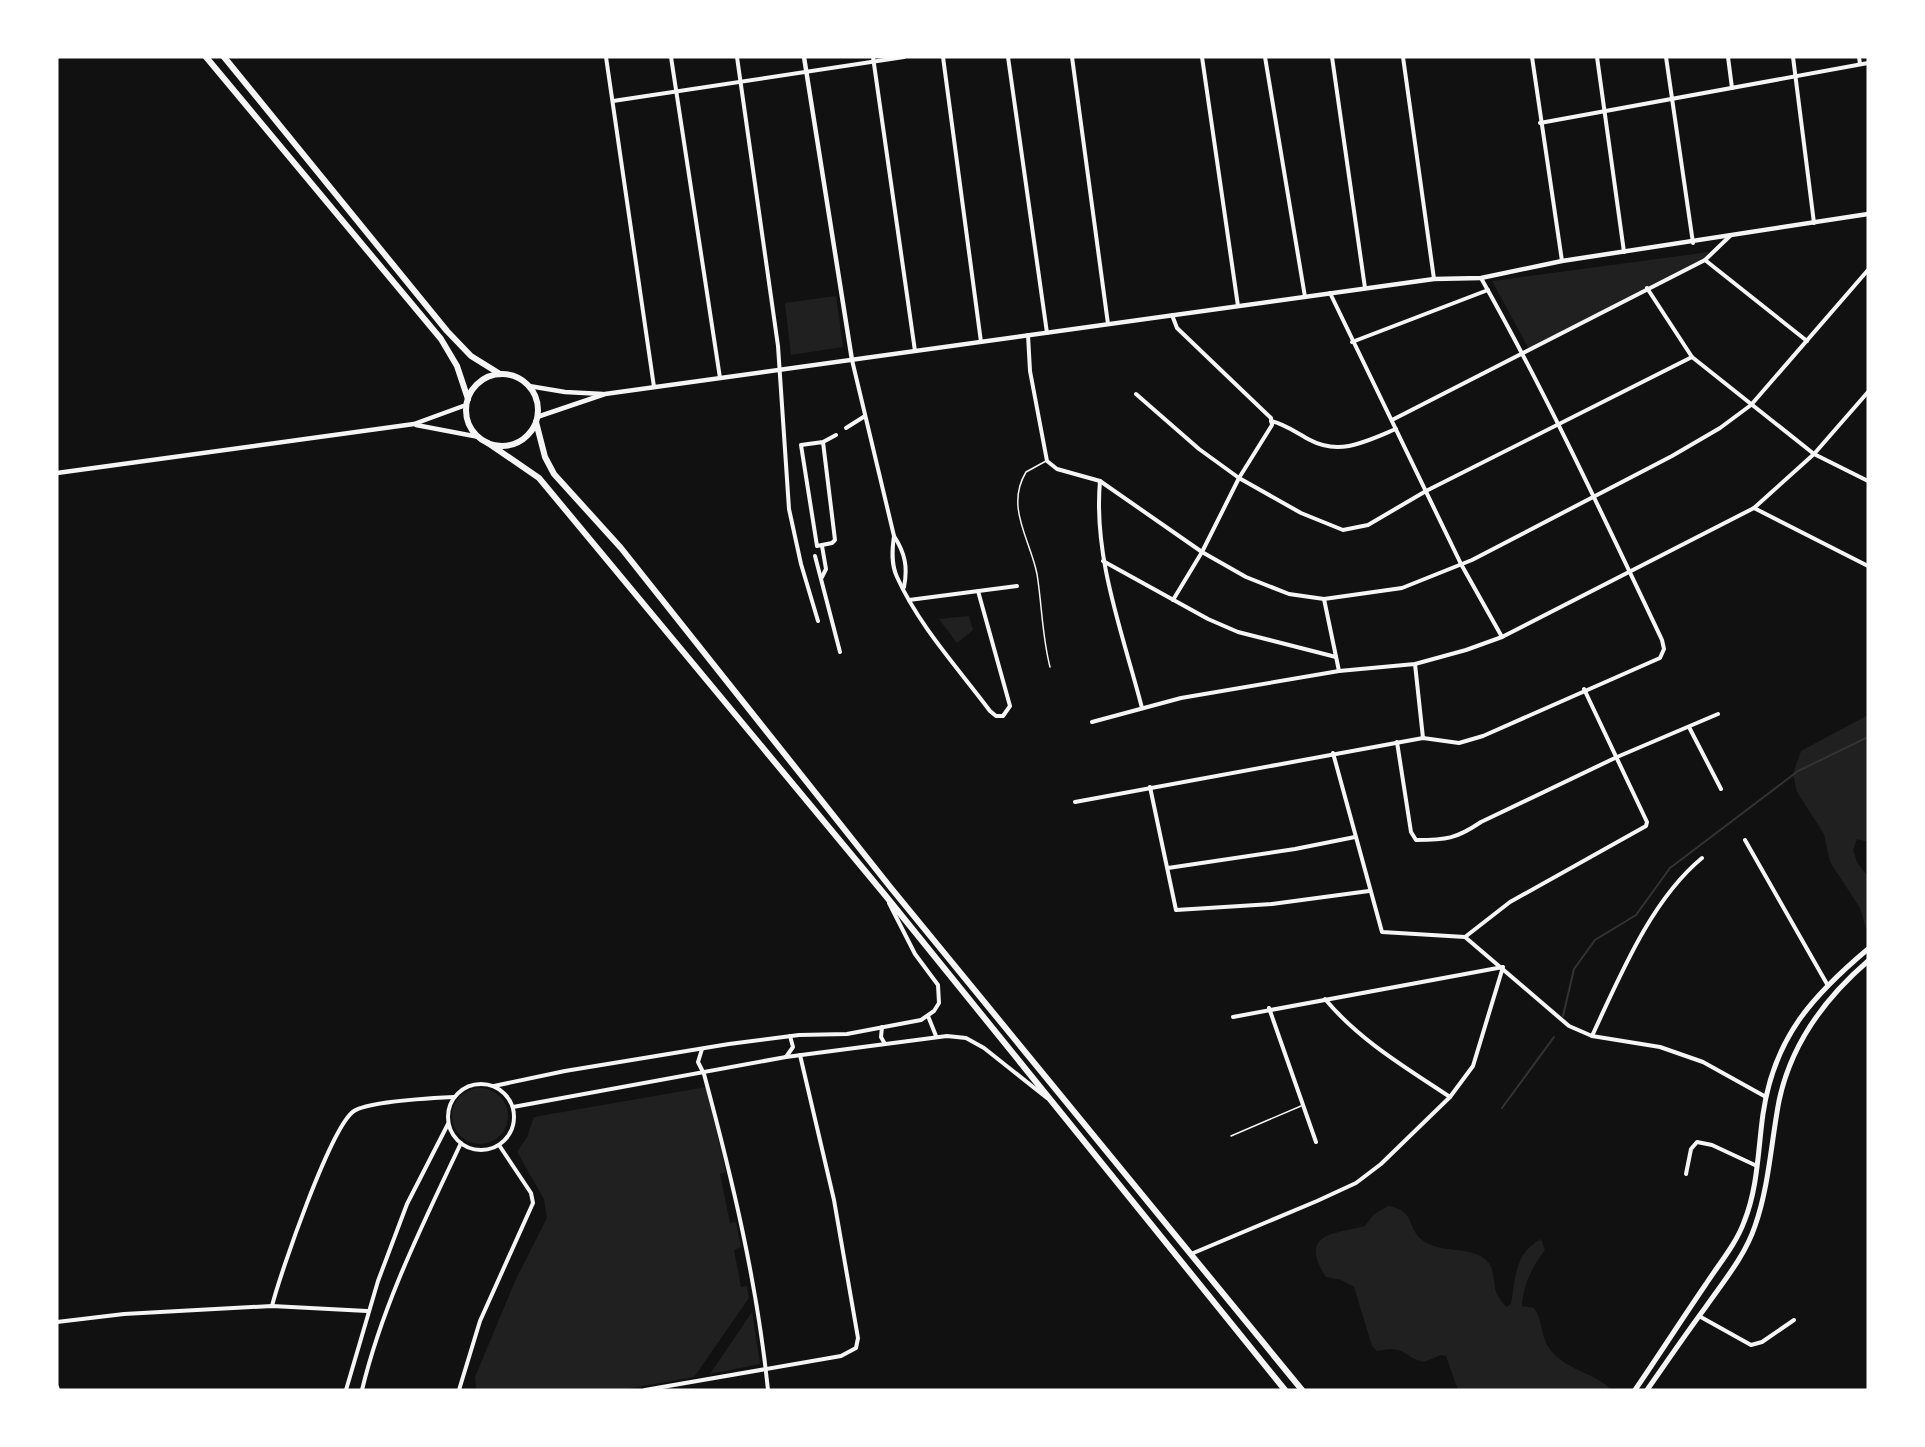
<svg xmlns="http://www.w3.org/2000/svg" width="1925" height="1447" viewBox="0 0 1925 1447" font-family="Inter,sans-serif">
	<rect width="100%" height="100%" fill="#111"/>
	<g fill="#202020">
		<polygon points="1709,252 1701,261 1529,349 1492,281"/>
		<polygon points="836,296 843,347 791,355 785,303"/>
		<polygon points="969,616 973,630 957,643 939,619"/>
		<polygon points="1868,715 1868,842 1857,839 1853,850 1857,862 1868,877 1868,934 1860,908 1830,862 1824,834 1797,792 1793,774 1801,751"/>
		<polygon points="706,1087 726,1172 720,1174 730,1223 736,1222 741,1247 734,1250 741,1287 747,1286 749,1298 694,1377 620,1390 485,1390 476,1388 475,1377 516,1279 547,1218 544,1199 517,1152 527,1137 534,1117"/>
		<circle cx="480" cy="1116" r="28"/>
		<path d="M1388,1206C1417,1210 1405,1229 1425,1242C1443,1254 1471,1245 1487,1261C1495,1269 1493,1282 1496,1292C1498,1297 1503,1303 1506,1307L1511,1304C1516,1277 1514,1254 1541,1239L1545,1250C1532,1268 1523,1284 1522,1306L1534,1308C1545,1323 1538,1338 1555,1355C1571,1371 1599,1375 1611,1390H1458L1446,1356L1441,1355L1424,1362C1401,1357 1408,1345 1377,1351L1372,1346L1354,1287L1341,1280L1326,1277C1297,1232 1336,1234 1365,1226L1373,1215Z"/>
		<polygon points="752,1312 760,1364 710,1374"/>
	</g>
	<g fill="none" stroke-linecap="round" stroke-linejoin="round">
		<g stroke="#333" stroke-width="2">
			<polyline points="1563,1016 1574,969 1595,940 1636,915 1670,868 1798,771 1868,737"/>
			<polyline points="1502,1108 1554,1037"/>
		</g>
		<g stroke="#f5f5f5" stroke-width="1.5">
			<path d="M1046,461L1026,472C1005,507 1030,539 1037,574C1042,605 1042,636 1050,667"/>
			<polyline points="1231,1136 1301,1106"/>
		</g>
		<g stroke="#f5f5f5" stroke-width="4">
			<polyline points="606,57 654,387"/>
			<polyline points="671,57 720,378"/>
			<polyline points="737,57 778,346 789,509 801,564 818,621"/>
			<polyline points="873,57 915,351"/>
			<polyline points="943,57 981,342"/>
			<polyline points="1008,57 1047,333"/>
			<polyline points="1072,57 1108,324"/>
			<polyline points="1202,57 1238,306"/>
			<polyline points="1265,57 1305,297"/>
			<polyline points="1332,57 1365,288"/>
			<polyline points="1403,57 1434,279"/>
			<polyline points="1532,57 1562,261"/>
			<polyline points="1597,57 1624,252"/>
			<polyline points="1666,57 1693,243"/>
			<polyline points="1728,57 1732,88"/>
			<polyline points="1793,57 1814,223"/>
			<polyline points="1859,57 1860,64"/>
			<polyline points="613,101 904,57"/>
			<polyline points="1540,123 1868,63"/>
			<polyline points="1705,260 1807,341"/>
			<polyline points="1647,288 1692,357 1814,454 1868,481"/>
			<polyline points="1330,293 1461,564 1502,637"/>
			<polyline points="1172,315 1177,328 1271,418 1272,425 1239,478 1202,552 1173,600"/>
			<polyline points="1028,335 1030,371 1047,461 1057,469 1100,481 1202,552 1246,577 1289,594 1324,599 1402,588 1472,560 1672,456 1720,428 1751,405 1868,270"/>
			<polyline points="1352,342 1488,290"/>
			<path d="M852,360L894,536C905,553 908,567 904,587"/>
			<polyline points="1136,394 1199,449 1239,478 1301,513 1343,530 1368,525 1426,491 1692,357"/>
			<polyline points="1392,420 1705,260 1730,236"/>
			<path d="M1271,421C1285,424 1297,433 1310,440C1340,456 1367,441 1396,429"/>
			<polyline points="846,428 865,416"/>
			<polyline points="823,442 835,540 832,543 817,546 801,445 823,442 836,435"/>
			<path d="M1100,481C1093,558 1123,634 1142,708"/>
			<polyline points="1754,508 1868,566"/>
			<path d="M894,536C892,550 891,564 897,577C919,626 958,668 990,711L996,716H1003L1010,706L978,591"/>
			<polyline points="822,546 826,569 822,577"/>
			<polyline points="815,556 840,652"/>
			<polyline points="1103,561 1208,619 1238,632 1336,657"/>
			<polyline points="1324,599 1339,671"/>
			<polyline points="909,600 1017,586"/>
			<polyline points="1415,664 1423,738"/>
			<polyline points="1092,722 1181,698 1339,671 1415,664 1466,650 1502,637 1754,508 1814,454 1868,392"/>
			<polyline points="1689,727 1721,789"/>
			<path d="M1397,742L1411,832L1416,840C1446,840 1456,839 1481,822L1617,757L1718,714"/>
			<polyline points="1333,753 1382,932 1465,937"/>
			<polyline points="1150,787 1176,910 1272,904 1369,891"/>
			<path d="M1075,802L1423,738L1459,743L1483,736L1660,658L1664,649L1662,640C1604,518 1547,395 1481,278"/>
			<polyline points="1745,840 1827,984"/>
			<polyline points="1168,868 1295,849 1355,837"/>
			<polyline points="1465,937 1510,902 1646,826 1647,822 1584,689"/>
			<polyline points="1465,937 1569,1026 1592,1036 1660,1047 1703,1062 1766,1097"/>
			<path d="M1325,999C1359,1040 1405,1067 1450,1097"/>
			<polyline points="1269,1008 1316,1142"/>
			<polyline points="928,1016 936,1036"/>
			<polyline points="882,1027 881,1037 885,1044"/>
			<path d="M1592,1036C1620,976 1651,900 1702,858"/>
			<path d="M702,1049L698,1062L704,1074C732,1178 757,1282 768,1390"/>
			<polyline points="786,1057 793,1047 790,1036"/>
			<circle cx="481" cy="1117" r="33"/>
			<polyline points="494,1086 565,1071 729,1044 799,1035 847,1034 921,1020 934,1011 939,1003 938,985 915,954 889,903"/>
			<polyline points="513,1107 786,1057 947,1036 966,1038 984,1048 1047,1098"/>
			<polyline points="1686,1174 1691,1149 1697,1142 1712,1145 1757,1166"/>
			<polyline points="1191,1254 1317,1201 1356,1183 1381,1164 1450,1097 1473,1066 1503,967 1233,1017"/>
			<path d="M272,1306C280,1274 331,1126 354,1111C370,1101 433,1098 454,1097"/>
			<polyline points="1699,1316 1751,1345 1762,1342 1794,1320"/>
			<polyline points="57,1322 124,1314 272,1306 367,1311"/>
			<polyline points="57,1387 58,1390"/>
			<polyline points="346,1390 378,1281 407,1204 448,1124"/>
			<path d="M362,1390C383,1303 423,1224 461,1143"/>
			<polyline points="459,1390 480,1321 533,1203 531,1193 499,1145"/>
			<polyline points="645,1390 841,1356 856,1348 858,1338 834,1200 800,1055"/>
		</g>
		<g stroke="#f5f5f5" stroke-width="4.5">
			<polyline points="804,57 852,360"/>
			<polyline points="529,386 565,392 603,394"/>
			<polyline points="537,417 605,394 1434,279 1481,278 1562,261 1868,214"/>
			<polyline points="416,425 479,437"/>
			<polyline points="57,473 414,424 466,405"/>
		</g>
		<g stroke="#f5f5f5" stroke-width="5">
			<path d="M1635,1390C1659,1355 1682,1319 1706,1284C1719,1264 1736,1244 1744,1222C1758,1188 1758,1149 1763,1114C1774,1038 1812,996 1868,949"/>
			<path d="M1647,1390C1666,1363 1685,1335 1705,1308C1723,1282 1745,1256 1755,1226C1769,1186 1771,1143 1779,1101C1791,1044 1825,998 1868,961"/>
		</g>
		<g stroke="#f5f5f5" stroke-width="6">
			<polyline points="206,57 441,339 457,366 468,399"/>
			<polyline points="224,57 447,331 471,356 500,374"/>
			<circle cx="502" cy="410" r="36"/>
			<polyline points="536,422 545,457 554,474 621,548 891,888 1302,1390"/>
			<polyline points="488,443 539,478 885,895 1285,1390"/>
		</g>
	</g>
	<rect width="1925" height="1447" fill="none" stroke="#ffffff" stroke-width="117"/>
</svg>
